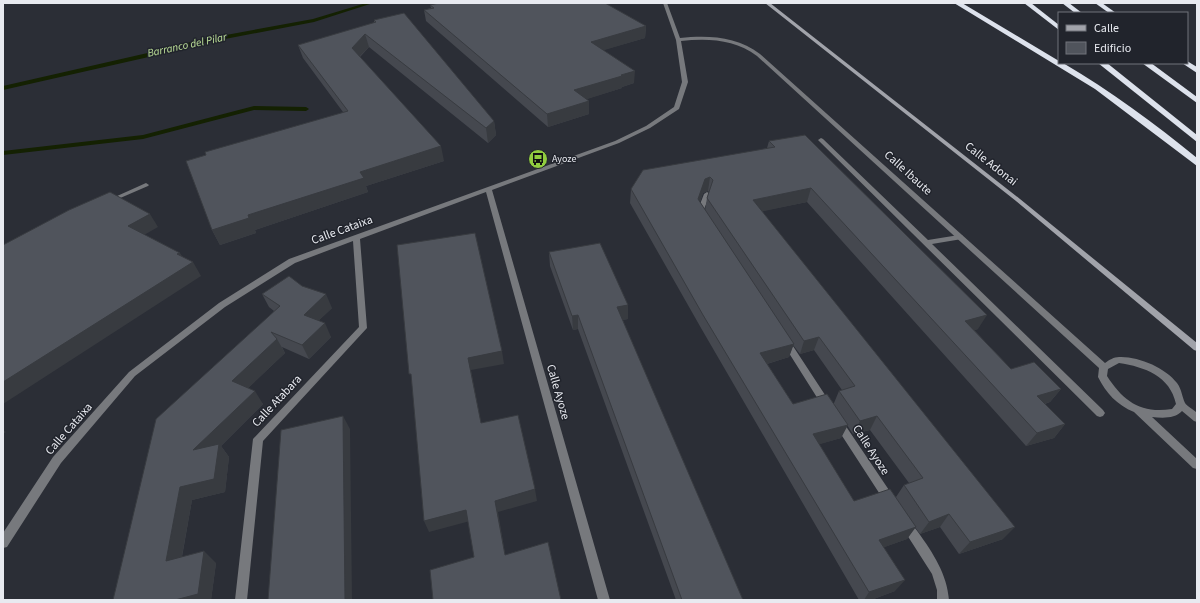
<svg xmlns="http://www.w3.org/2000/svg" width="1200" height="603" viewBox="0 0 1200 603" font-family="'Source Sans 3',sans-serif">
	<rect width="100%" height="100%" fill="#2b2e36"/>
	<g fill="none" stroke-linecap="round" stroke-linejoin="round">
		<g fill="#142102" fill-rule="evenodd">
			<polygon points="366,3 373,3 314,22 199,44 153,56 3,90 3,86 152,52 199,40 313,19"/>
			<polygon points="254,106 306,107 309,109 306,111 254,110 143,139 3,155 3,151 143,135"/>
		</g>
		<polygon fill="#77797d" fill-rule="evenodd" points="821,138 823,139 928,240 959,235 962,235 963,237 962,239 932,244 1103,410 1105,413 1103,416 1100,417 1097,416 819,141 818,140"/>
		<g fill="#77797d" fill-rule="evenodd">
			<path d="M663,3H667L680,38C707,35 737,36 760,54L1105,363C1109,360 1114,357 1119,357C1138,356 1166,368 1177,383C1182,390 1182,397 1185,403C1187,406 1194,410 1197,413V422L1194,421L1182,411C1175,419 1162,418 1152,417L1197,459V469L1193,468L1134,412C1117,405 1106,393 1098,377L1099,368L757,56C735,39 707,38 681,41L688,82L679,109L650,128L619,143L492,190L610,600H598L486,192L360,239L367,328L263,441L247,600H235L253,439L359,327L353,241L295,263L225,307L135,376L61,463L7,547L3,548V533L53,457L129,372L219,303L289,259L615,141L646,126L674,107L682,82L676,40ZM1119,363C1145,367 1170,376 1176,404L1172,409C1141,414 1123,401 1107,376L1108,369Z"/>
			<polygon points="146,183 149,185 148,186 111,202 107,202 106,201"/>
			<polygon points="707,192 710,194 703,212 705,215 702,217 700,217 697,212 704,194"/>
			<polygon points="786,339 789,340 829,401 831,404 829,407 826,408 823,407 782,342 783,340"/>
			<polygon points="838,418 841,419 893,496 894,499 893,502 889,504 885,502 835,425 833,422 835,419"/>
			<path d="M905,519C911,521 914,527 918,532C933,553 947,574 949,600H937V590L932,574L900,524L901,520Z"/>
		</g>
		<polygon fill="#a1a3aa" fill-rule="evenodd" points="765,3 770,3 1020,199 1197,343 1197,351 1194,350 1016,201"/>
		<g fill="#dde2ec" fill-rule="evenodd">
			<path d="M954,3H962L1059,61V63H1063C1111,91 1154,123 1197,158V166L1095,89Z"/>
			<polygon points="1024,3 1031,3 1059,25 1059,30"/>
			<polygon points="1062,3 1069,3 1082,13 1075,13"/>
			<polygon points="1095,3 1102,3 1116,13 1109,13"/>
			<polygon points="1187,61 1197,67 1197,73 1182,63 1187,63"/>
			<polygon points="1098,63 1107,63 1197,135 1197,142"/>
			<polygon points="1142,63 1151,63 1197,97 1197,103"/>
		</g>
	</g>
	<g fill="#45484f" fill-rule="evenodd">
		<polygon points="430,5 646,26 645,38 603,50 634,83 622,87 622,88 586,99 589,114 548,127 426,21 424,10 431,8"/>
		<polygon points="374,20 494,121 496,135 488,143 369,47 360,57 444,161 366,186 368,192 255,230 256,233 220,245 212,230 343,112 303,58 298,45 374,23"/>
		<path d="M769,141L978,329L974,330L1011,369L1061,389L1050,402L1045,404L1065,424L1054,438L1026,446L807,202L762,211L1003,539L959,554L940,527L920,534L915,527L907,539L884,547L895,591L871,600H859L701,328L630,203L631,189L767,148ZM708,191L709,192L707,198L705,210L700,202L703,193ZM793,345L800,354L814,350L842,390L839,391L834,403L793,404L767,364L789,357ZM847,425L853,434L870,430L909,483L904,485L896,497L854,501L819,444L841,438Z"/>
		<polygon points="549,252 628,319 622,320 743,600 676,600 578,329 573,330 550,266"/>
		<polygon points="262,294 332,308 318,321 331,337 309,359 282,347 285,353 248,388 263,404 221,446 229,457 225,492 192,500 182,557 216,563 211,600 113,600 274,311 269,307"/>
	</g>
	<g fill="#383b40">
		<polygon points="646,26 645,38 591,54 591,42"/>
		<polygon points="365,34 369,47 355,61 352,48"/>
		<polygon points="635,71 634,83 622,87 622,88 575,103 574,90"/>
		<polygon points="589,101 589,114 548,127 547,114"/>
		<polygon points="494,121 496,135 488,143 486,128"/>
		<polygon points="441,146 444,161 366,186 368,192 255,230 256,233 220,245 212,230 248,215 360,172"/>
		<polygon points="710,177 708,191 703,193 696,213 698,199 705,179"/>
		<polygon points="811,188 807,202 750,214 753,200"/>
		<polygon points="150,214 158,227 137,239 128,226"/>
		<polygon points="180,253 188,265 193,262 201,276 3,404 3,382"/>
		<polygon points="326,294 332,308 310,329 304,315"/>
		<polygon points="628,305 628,319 617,321 617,307"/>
		<polygon points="578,315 578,329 573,330 572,316"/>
		<polygon points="987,315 978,329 957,335 965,321"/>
		<polygon points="325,323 331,337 309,359 302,345"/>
		<polygon points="819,337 814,350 800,354 804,341"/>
		<polygon points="277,339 285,353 241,395 232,381"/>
		<polygon points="794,344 789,357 756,367 760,353"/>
		<polygon points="502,351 504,364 471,370 483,435 468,358"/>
		<polygon points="1061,389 1050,402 1027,409 1037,396"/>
		<polygon points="255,391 263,404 221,446 229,457 225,492 192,500 179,572 166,561 180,487 193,450"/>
		<polygon points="343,416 350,429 352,600 345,600"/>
		<polygon points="877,416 870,430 853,434 860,421"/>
		<polygon points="1065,424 1054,438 1026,446 1037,433"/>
		<polygon points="848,425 841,438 807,448 813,434"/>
		<polygon points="3,430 6,432 3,434"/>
		<polygon points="535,489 537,501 498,512 507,565 495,501"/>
		<polygon points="466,510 470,521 429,532 424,521"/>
		<polygon points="949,514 940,527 920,534 929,522"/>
		<polygon points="916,527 907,539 871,552 879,540"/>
		<polygon points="1015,527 1003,539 959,554 970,542"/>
		<polygon points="204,551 216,563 211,600 175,600"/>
		<polygon points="905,580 895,591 871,600 864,600 869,592"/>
	</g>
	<g fill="#50545c" stroke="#383b40">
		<polygon points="439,3 605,3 646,26 591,42 635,71 621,75 622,76 574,90 589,101 547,114 424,10 434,8 430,5"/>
		<polygon points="404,13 494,121 486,128 365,34 352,48 441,146 360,172 364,178 248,215 249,218 212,230 186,161 206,155 205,152 348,111 298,45 376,22 374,20"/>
		<polygon points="805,135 987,315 965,321 1011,369 1034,362 1061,389 1037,396 1065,424 1037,433 811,188 753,200 1015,527 970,542 949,514 929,522 904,485 923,478 877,416 860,421 839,391 855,386 819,337 804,341 707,198 713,180 710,177 705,179 698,199 794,344 760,353 793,404 827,394 848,425 813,434 854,501 890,489 916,527 879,540 905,580 869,592 703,315 631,189 643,170 775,147 769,141"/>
		<polygon points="110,192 150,214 128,226 180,253 177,254 193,262 3,382 3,245 69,210"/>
		<polygon points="475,233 502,351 468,358 481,423 518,415 535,489 495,501 505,555 548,542 561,600 433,600 430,570 474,557 466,510 424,521 411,374 409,374 397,245"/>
		<polygon points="600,243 628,305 617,307 743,600 682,600 578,315 572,316 549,252"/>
		<polygon points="289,276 302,286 326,294 304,315 325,323 302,345 271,332 277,339 232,381 255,391 193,450 219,444 214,479 180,487 166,561 204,551 198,594 175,600 113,600 156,419 280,306 262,294"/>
		<polygon points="343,416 345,600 268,600 281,430"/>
	</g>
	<defs>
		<symbol id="bus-disc" viewBox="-11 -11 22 22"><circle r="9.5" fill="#91cd3f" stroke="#21242c"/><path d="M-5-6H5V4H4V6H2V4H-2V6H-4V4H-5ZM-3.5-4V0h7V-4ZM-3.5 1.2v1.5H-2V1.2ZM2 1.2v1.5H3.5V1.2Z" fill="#111"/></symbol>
	</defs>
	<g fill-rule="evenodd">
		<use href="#bus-disc" x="527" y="148" width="22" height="22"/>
	</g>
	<g text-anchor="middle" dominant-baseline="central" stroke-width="3" stroke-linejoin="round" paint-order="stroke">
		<g font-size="10" fill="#e8eaf0" stroke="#21242c" text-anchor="start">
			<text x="552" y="159">Ayoze</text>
		</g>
		<g font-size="11" font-style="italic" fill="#bde099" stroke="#21242c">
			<text transform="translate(187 45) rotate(-12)">Barranco del Pilar</text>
		</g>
		<g font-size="12" fill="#e8eaf0" stroke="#21242c">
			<text transform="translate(991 164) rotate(38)">Calle Adonai</text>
			<text transform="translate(908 173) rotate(42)">Calle Ibaute</text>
			<text transform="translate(342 230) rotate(-20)">Calle Cataixa</text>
			<text transform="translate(558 392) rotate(74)">Calle Ayoze</text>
			<text transform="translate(277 401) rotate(-47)">Calle Atabara</text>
			<text transform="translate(69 429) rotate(-49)">Calle Cataixa</text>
			<text transform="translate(871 450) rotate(57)">Calle Ayoze</text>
		</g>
	</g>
	<rect width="1200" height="603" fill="none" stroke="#e8eaf0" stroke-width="8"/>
	<rect x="1058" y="12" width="130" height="52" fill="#21242c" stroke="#71737a"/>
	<rect x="1066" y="25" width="20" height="6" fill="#a1a3aa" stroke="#71737a"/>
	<text x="1094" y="32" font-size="12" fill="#e8eaf0">Calle</text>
	<rect x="1066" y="42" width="20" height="12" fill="#50545c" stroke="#71737a"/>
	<text x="1094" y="52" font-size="12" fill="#e8eaf0">Edificio</text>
</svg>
